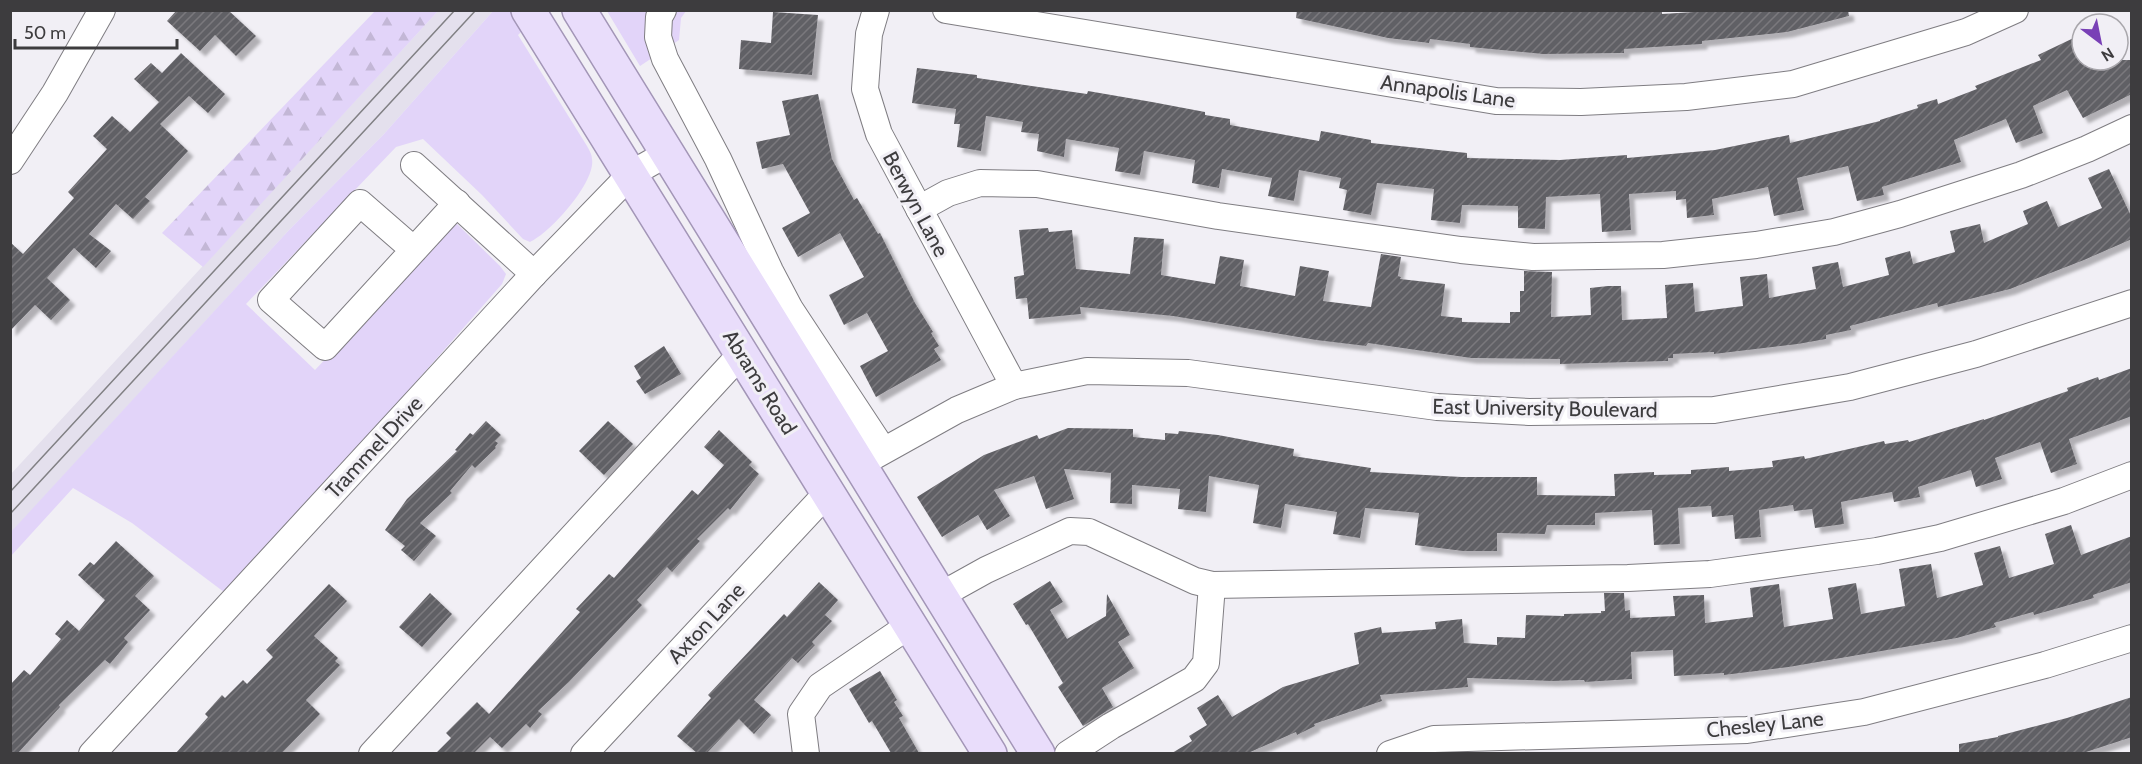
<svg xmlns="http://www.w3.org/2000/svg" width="2142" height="764" viewBox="0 0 2142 764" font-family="Cabin,sans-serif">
	<defs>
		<pattern id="forest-firs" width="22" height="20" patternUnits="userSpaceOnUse" patternTransform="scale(1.5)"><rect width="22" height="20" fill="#e2d4f9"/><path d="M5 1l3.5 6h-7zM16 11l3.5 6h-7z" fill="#c3b7d6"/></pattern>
		<pattern id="building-hatch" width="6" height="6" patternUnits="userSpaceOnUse" patternTransform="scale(1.5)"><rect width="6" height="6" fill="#616065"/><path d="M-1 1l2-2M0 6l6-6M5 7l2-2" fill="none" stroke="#7a797d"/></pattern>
		<filter id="shadow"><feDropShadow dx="5.5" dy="5.5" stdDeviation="1.5" flood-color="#0004"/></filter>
	</defs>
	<rect width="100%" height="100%" fill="#f1eff5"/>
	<polygon fill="#e4e0ed" points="438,11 493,11 384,134 289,230 11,533 10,475"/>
	<g fill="#e2d4f9">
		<path d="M493,11H511L524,29L518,35L587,146C589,150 592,154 592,159C596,182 550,233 530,242L523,239L482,195L423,139L396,147L246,304L315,370L452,226L457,224L500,266L506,274L502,284L386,416L224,592L132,523L73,488L11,556L10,533L289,230L384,134Z"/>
		<polygon points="607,11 686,11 681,18 679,40 640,66"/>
	</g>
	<polygon fill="url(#forest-firs)" points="375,11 438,11 203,267 162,233"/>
	<g fill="url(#building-hatch)" filter="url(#shadow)">
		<polygon points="177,10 228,10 256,36 236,56 215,35 200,51 167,21"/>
		<polygon points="1297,10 1662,10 1662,14 1726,10 1848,10 1849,16 1787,32 1702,41 1702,44 1624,49 1624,53 1543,54 1470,47 1470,44 1430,39 1429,43 1388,38 1296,18"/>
		<polygon points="773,12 818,15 812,75 739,69 741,40 771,43"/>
		<polygon points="2082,34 2082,60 2132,60 2132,94 2083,118 2067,90 2033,106 2043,133 2016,143 2006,119 1954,140 1961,162 1882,187 1884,195 1857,201 1848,166 1797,178 1804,210 1774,216 1768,187 1712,199 1714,215 1687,218 1686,199 1676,200 1676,191 1629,194 1631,230 1602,232 1600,194 1546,197 1545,229 1518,228 1518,206 1462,205 1460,223 1431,220 1434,189 1377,183 1371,215 1343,210 1347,190 1339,188 1341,178 1299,170 1294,201 1268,196 1272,178 1222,169 1219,188 1192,183 1195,160 1144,151 1140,175 1115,171 1119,148 1066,139 1064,157 1037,151 1039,134 1021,132 1023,122 986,116 981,151 957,147 960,124 954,124 956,109 912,103 917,68 977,75 977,78 1087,94 1088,91 1152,102 1205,112 1205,115 1230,119 1230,125 1319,141 1321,131 1371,140 1371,143 1467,153 1467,158 1560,160 1627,155 1627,158 1715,150 1789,135 1790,143 1880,121 1880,120 1918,108 1917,105 1937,99 1938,104 1977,89 1975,86 2041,60 2038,55"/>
		<polygon points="181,53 225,94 208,113 189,96 160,124 188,151 145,197 150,201 133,219 116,204 89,234 111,251 96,268 74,248 47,278 70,300 51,320 35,305 10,331 10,242 23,254 74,198 68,192 107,149 93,136 112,116 130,132 159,102 134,79 151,63 162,73"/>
		<polygon points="818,94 832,159 854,200 857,198 878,234 880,233 915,303 933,332 931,333 939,346 934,349 941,360 876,397 860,366 888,351 867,313 844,325 829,295 864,277 840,233 798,257 782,228 810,213 783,164 762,169 756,142 790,135 782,101"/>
		<polygon points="2109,169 2132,218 2132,239 2084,260 2010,289 1938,307 1937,303 1850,326 1851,330 1826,335 1826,339 1798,344 1714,354 1714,352 1673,354 1673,358 1668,358 1668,361 1560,364 1560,359 1471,358 1368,343 1366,346 1316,340 1173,316 1080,307 1081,314 1029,319 1027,298 1016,299 1014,277 1024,275 1019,230 1048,228 1049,232 1072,230 1076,269 1130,274 1134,237 1164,239 1161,275 1215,284 1220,256 1244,260 1240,286 1295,296 1300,266 1329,271 1323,301 1371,307 1381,254 1401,257 1398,276 1401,277 1400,279 1445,284 1441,316 1462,318 1462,322 1510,323 1510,312 1520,312 1520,291 1524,291 1524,271 1552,272 1551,317 1591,315 1590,288 1608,286 1621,286 1622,320 1667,318 1665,285 1693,283 1695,312 1743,306 1740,277 1767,274 1769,298 1816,289 1812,267 1838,262 1843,287 1889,275 1885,258 1910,251 1913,264 1955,252 1950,231 1980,224 1984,243 2028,224 2023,211 2047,201 2058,227 2102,208 2088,178"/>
		<polygon points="664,346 681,374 645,394 636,381 641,378 634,366"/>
		<polygon points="2132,368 2132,416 2069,439 2077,464 2051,473 2040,442 1995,458 2002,479 1976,487 1971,470 1918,487 1920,497 1894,502 1892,492 1841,502 1844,524 1815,528 1812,509 1794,511 1793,505 1759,510 1761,537 1735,539 1733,515 1712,517 1711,506 1678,508 1680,544 1654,545 1652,510 1595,513 1595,525 1547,525 1545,534 1497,533 1497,551 1463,551 1415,545 1419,513 1365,508 1360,538 1333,534 1337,512 1285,504 1281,528 1253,523 1259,485 1209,476 1206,512 1178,509 1180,489 1132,485 1132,504 1110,503 1111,473 1064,469 1074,499 1046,509 1034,476 994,490 1010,516 987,530 978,515 942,537 917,497 984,455 1037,435 1039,439 1068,428 1133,429 1133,437 1165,440 1165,433 1178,434 1179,431 1218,435 1294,449 1293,456 1371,468 1370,472 1462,477 1537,477 1537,495 1615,496 1614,474 1654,472 1654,475 1691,474 1691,470 1729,467 1729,471 1773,467 1772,461 1804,456 1805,459 1884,441 1885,444 1908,440 1909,442 1984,419 1984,420 2068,391 2067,388 2098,377 2099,380"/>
		<polygon points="486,421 501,435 495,441 498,443 495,447 496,448 475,468 472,465 450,491 452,493 420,523 436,536 414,561 401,550 405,546 385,530 407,499 457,451 455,450 470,433 473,435"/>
		<polygon points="608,421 633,444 604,475 579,451"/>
		<polygon points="719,430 752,462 749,465 759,474 730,510 728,508 697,539 700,541 672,572 667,567 637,600 642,605 569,682 538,711 542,714 530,728 526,724 502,748 490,737 474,753 436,753 451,738 446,733 477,702 489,714 580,612 576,609 609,574 614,578 692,490 698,495 724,465 704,447"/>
		<polygon points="2071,525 2081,555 2132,536 2132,582 2093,595 2094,598 2034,615 2033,612 1994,623 1996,627 1957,638 1789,667 1724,675 1724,673 1674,676 1673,650 1631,652 1632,679 1585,682 1584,680 1552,681 1467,678 1468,687 1380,695 1382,701 1314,724 1315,726 1297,735 1296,732 1248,753 1172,753 1192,741 1189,736 1207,725 1197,708 1218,695 1232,717 1283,687 1359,664 1354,633 1381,627 1382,633 1436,629 1435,622 1462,619 1464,643 1497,645 1497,637 1525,638 1526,615 1564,616 1564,614 1601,613 1601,611 1605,611 1604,593 1624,593 1625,611 1630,610 1630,618 1675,616 1673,596 1704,595 1705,623 1753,617 1750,588 1779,584 1784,627 1833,619 1828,588 1856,583 1861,614 1905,606 1899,569 1931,564 1937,598 1983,585 1974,553 2000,546 2009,578 2054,564 2045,534"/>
		<polygon points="116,541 154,576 135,596 150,610 124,638 128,642 110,664 105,660 59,705 60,707 18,753 10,753 10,685 24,670 30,675 61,639 55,634 67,620 79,631 105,600 78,575 90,562 94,565"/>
		<polygon points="1050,581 1063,602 1050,610 1067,639 1106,616 1107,594 1130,635 1118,642 1134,668 1102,688 1113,707 1083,726 1058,687 1063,683 1028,624 1026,625 1013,604"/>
		<polygon points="819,582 838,600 825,615 832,621 812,642 815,645 798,663 792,658 754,700 771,715 754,734 739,719 707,753 697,753 677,736 711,698 708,695 784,614 787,617"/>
		<polygon points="329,584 347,601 314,636 338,658 335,661 340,665 306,700 320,714 282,753 176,753 208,717 205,714 222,695 225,698 243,680 247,684 273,657 266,650"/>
		<polygon points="430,593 452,614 422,647 399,627"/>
		<polygon points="880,671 897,700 894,702 903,716 899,718 919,753 891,753 872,721 869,723 849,689"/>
		<polygon points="2132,697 2132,737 2083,753 1959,753 1959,744 1998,737 1998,736 2067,718"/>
	</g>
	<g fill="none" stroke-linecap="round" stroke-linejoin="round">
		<defs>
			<g id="minor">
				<polyline points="663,10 659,17 658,37 665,59 718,159 770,271 790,309 883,450"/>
				<polyline points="876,10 869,34 865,89 879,134 1014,386"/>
				<polyline points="946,10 1496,101 1581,102 1686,97 1793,84 1966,32 2015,10"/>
				<polyline points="10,161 55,93 102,10"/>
				<polyline points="414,165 534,274"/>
				<polyline points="919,209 948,193 980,183 1037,184 1218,216 1461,250 1533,257 1663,255 1756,245 1834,232 1900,214 2021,175 2087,149 2132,128"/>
				<polyline points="414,250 360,203 271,300 325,347 457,203"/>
				<polyline points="860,464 957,410 1014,386 1087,371 1188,373 1437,407 1529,412 1714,410 1850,387 1976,354 2132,303"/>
				<polyline points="941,595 986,570 1070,531 1089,532 1195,581 1212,585 1628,578 1710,574 1877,551 1940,538 2064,501 2132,475"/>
				<polyline points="92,754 534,274 631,174 668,153"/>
				<polyline points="372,754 742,353"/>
				<polyline points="584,754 828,492"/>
				<polyline points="806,754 801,714 820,686 910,625"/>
				<polyline points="1068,754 1111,726 1194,679 1206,663 1212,585"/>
				<polyline points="1390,754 1434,739 1747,730 1864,712 2045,665 2132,638"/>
			</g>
			<g id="major">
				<polyline points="528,10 990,754"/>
				<polyline points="579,10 1038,754"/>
			</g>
		</defs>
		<use href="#minor" stroke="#7f7d82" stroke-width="28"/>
		<use href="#major" stroke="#a396b7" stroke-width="36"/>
		<use href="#minor" stroke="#fff" stroke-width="26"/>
		<use href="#major" stroke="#e9ddfb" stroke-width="33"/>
		<g stroke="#818084" stroke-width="1.5">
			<polyline points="10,492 455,10"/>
			<polyline points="10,514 476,10"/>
		</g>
	</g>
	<g text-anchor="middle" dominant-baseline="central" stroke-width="6" stroke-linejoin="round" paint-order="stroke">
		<g font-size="21" fill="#3d3c3e" stroke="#f1eff5">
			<text transform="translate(1448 91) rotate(8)">Annapolis Lane</text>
			<text transform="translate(916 204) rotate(62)">Berwyn Lane</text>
			<text transform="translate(760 382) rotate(58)">Abrams Road</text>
			<text transform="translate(1545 408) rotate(1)">East University Boulevard</text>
			<text transform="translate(374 447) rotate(-47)">Trammel Drive</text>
			<text transform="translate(706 623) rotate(-47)">Axton Lane</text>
			<text transform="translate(1765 724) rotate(-6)">Chesley Lane</text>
		</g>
	</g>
	<rect width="2142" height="764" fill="none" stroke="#3d3c3e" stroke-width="24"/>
	<g transform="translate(2100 42) rotate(148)"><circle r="28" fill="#f1eff5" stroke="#a9a7ac" stroke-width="1.5"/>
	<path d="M0-4.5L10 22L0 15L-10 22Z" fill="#7940b6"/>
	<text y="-9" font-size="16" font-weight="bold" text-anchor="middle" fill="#3d3c3e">N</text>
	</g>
	<path d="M15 39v9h162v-9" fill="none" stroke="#3d3c3e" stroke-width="3"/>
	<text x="24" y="39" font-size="18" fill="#3d3c3e" stroke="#f1eff5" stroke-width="4.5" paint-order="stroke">50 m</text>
</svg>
